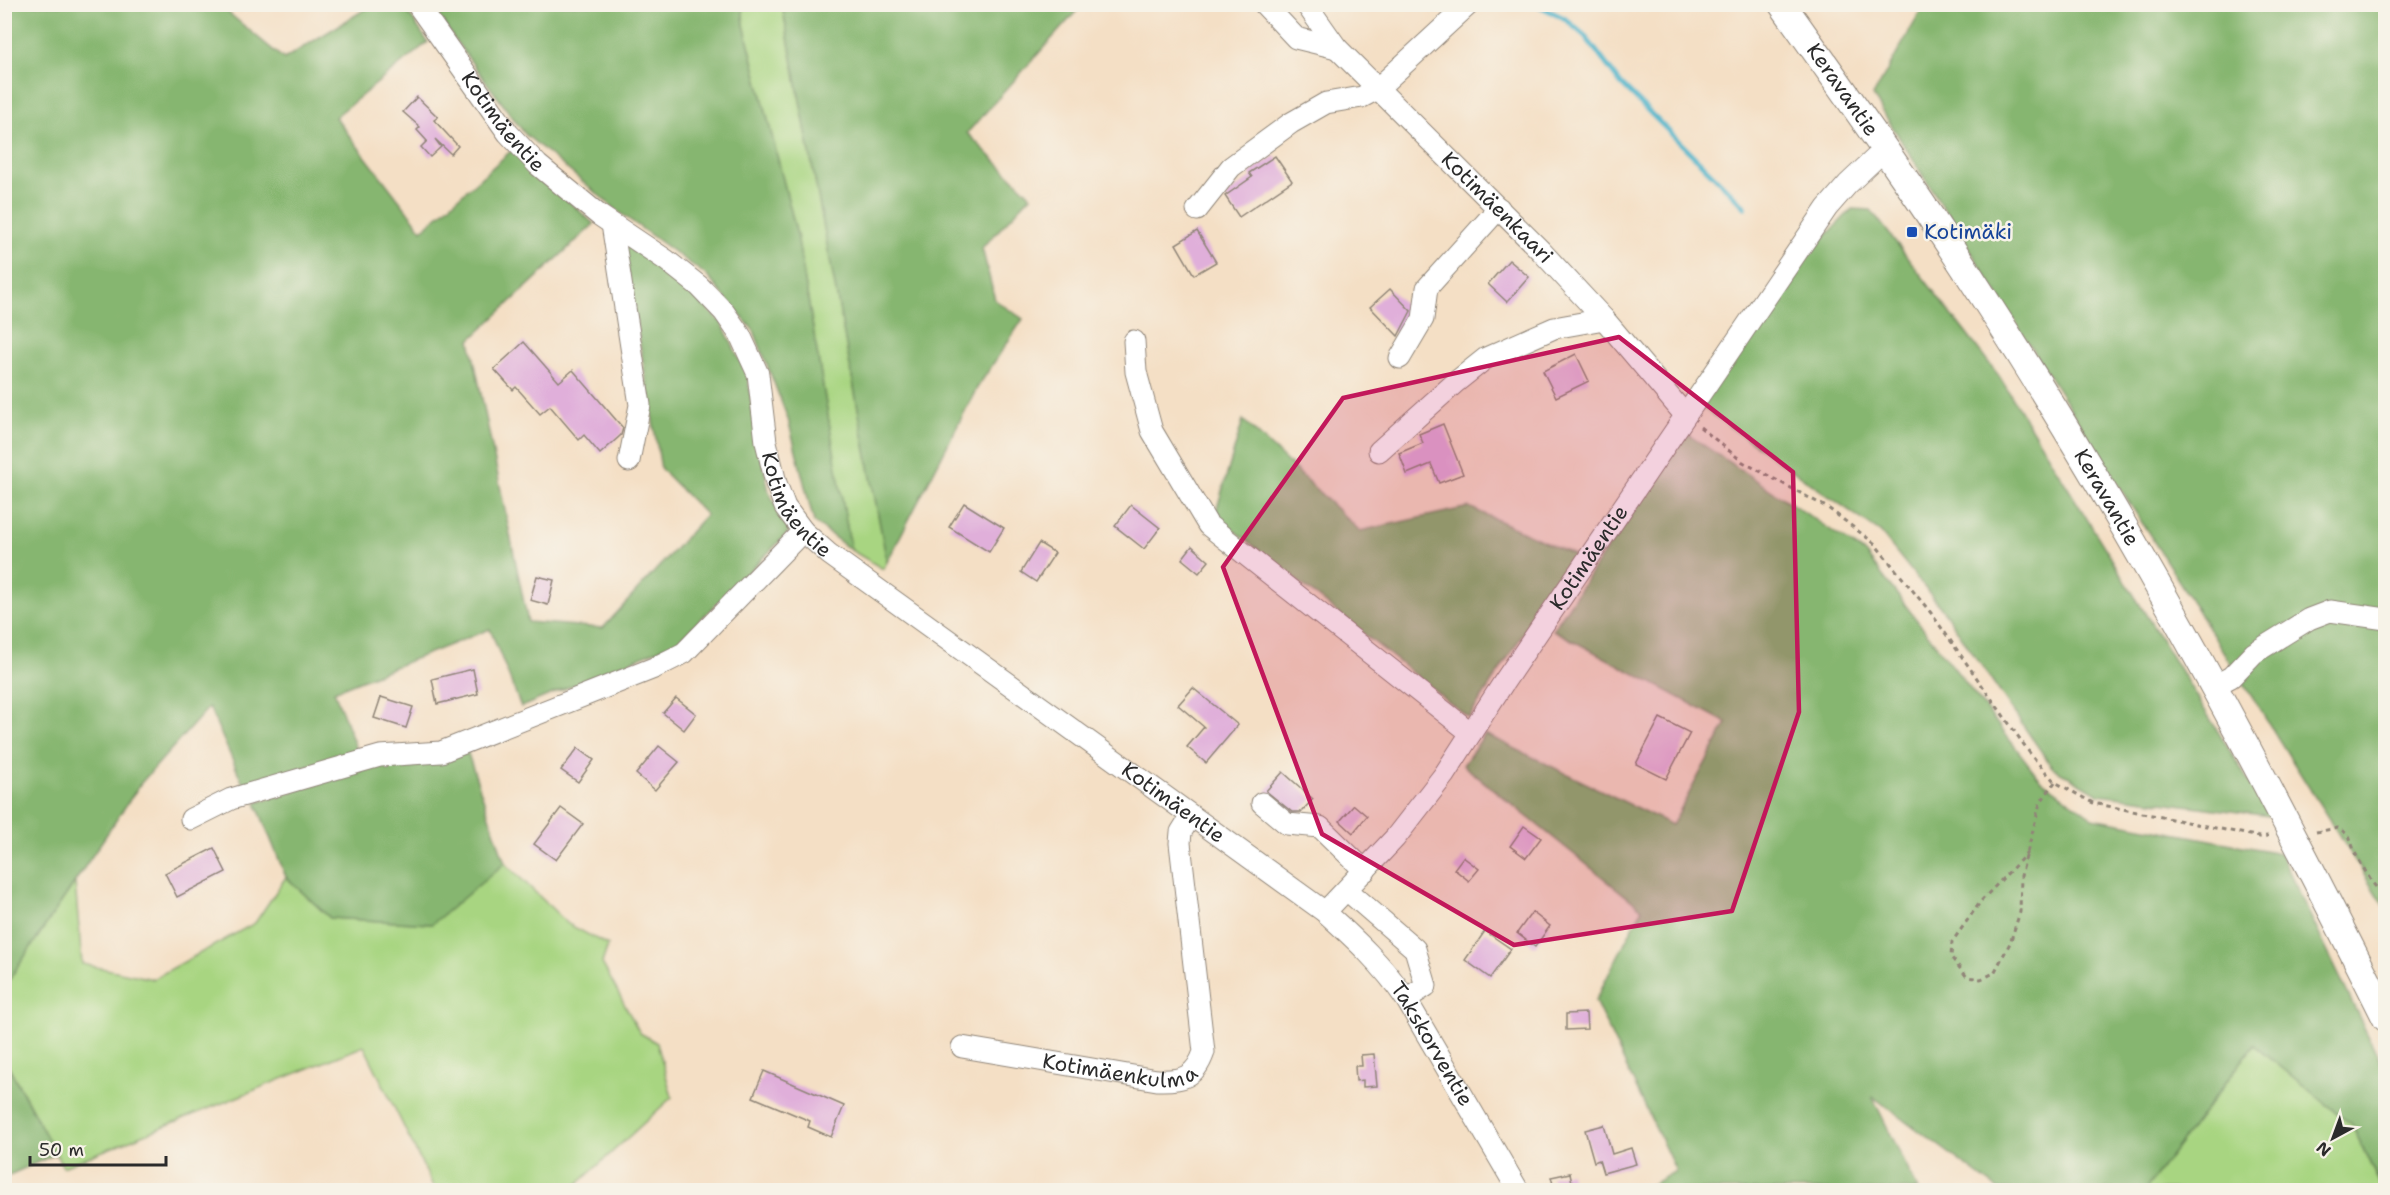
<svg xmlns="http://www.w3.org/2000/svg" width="2390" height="1195" viewBox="0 0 2390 1195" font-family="'Shantell Sans',sans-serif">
	<rect width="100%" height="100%" fill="#f7f3e8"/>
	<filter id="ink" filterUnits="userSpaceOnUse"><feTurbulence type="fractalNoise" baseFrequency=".0167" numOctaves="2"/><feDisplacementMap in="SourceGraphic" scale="12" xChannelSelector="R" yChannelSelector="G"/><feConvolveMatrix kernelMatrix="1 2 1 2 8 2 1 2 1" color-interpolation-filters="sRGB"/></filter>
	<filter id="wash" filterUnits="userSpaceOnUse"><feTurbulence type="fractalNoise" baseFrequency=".008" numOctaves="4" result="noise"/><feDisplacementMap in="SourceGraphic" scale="24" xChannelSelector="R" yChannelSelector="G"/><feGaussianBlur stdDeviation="1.35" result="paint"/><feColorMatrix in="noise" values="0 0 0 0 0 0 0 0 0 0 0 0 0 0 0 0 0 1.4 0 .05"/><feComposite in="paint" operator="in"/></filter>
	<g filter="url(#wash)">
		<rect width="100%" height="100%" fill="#f4dfc5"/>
		<g fill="#a8d581" stroke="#6a8056" stroke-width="1.5">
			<polygon points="742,5 782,5 887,562 883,569 851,550 797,235 744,25"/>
			<polygon points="505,863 568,924 608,945 602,963 640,1033 657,1043 672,1097 571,1190 435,1190 364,1046 63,1167 5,1059 4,986 75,882 82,964 153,979 255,923 286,877 330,918 431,924"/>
			<polygon points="2254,1045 2352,1125 2382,1190 2145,1190"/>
		</g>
		<g fill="#86b66f" stroke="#58704d" stroke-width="1.5">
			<polygon points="5,5 219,5 284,59 372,5 403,5 428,42 335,117 422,230 512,150 594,224 470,340 528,622 603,628 706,515 661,469 623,243 662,265 722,323 748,378 754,421 769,492 789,532 679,641 521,707 490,629 334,691 357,751 244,786 209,707 141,783 5,986"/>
			<polygon points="432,5 742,5 744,25 797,235 851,550 814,522 788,419 754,331 706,275 619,212 525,134 452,36"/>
			<polygon points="782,5 1082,5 967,133 1031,196 982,248 995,300 1023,319 977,388 887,562"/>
			<polygon points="1919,5 2385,5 2385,908 1873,96 1921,11"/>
			<polygon points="1852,209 1871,210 1999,376 2270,816 2099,794 2052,767 1945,613 1881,533 1698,404 1786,277"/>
			<polygon points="1243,420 1360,531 1469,507 1574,555 1469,718 1215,515"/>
			<polygon points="1684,432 1865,553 2040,779 2093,818 2280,853 2385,1071 2385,1190 2383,1190 2352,1125 2254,1045 2145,1190 1999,1190 1872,1096 1918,1190 1642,1190 1676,1171 1595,1001 1642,909 1463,765 1485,734 1672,825 1727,723 1553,630"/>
			<polygon points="467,751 505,863 432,924 330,918 286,877 256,803 381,763"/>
			<polygon points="4,1059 56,1154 5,1177 4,1177"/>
		</g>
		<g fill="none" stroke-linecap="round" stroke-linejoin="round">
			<polyline stroke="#4ab2c9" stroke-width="5" points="1535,4 1564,18 1585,36 1621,84 1745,207"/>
		</g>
		<g id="blocks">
			<g fill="#e0afda">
				<polygon points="417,97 438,117 434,120 458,146 451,154 435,139 441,147 430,157 421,147 427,141 417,130 420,127 403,112"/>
				<polygon points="1275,156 1292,181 1239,217 1225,196 1252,177 1249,173"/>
				<polygon points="1197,231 1216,262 1194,275 1176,244"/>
				<polygon points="1509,260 1529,277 1507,302 1488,284"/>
				<polygon points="1390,289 1411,311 1398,336 1370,307"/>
				<polygon points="524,342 559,382 573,370 623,428 621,435 600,454 584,435 579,440 550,406 540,414 516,387 513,390 494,369"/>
				<polygon points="1576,354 1589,381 1556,397 1543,371"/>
				<polygon points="1443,424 1463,474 1439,483 1431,464 1407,474 1399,453 1423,443 1419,434"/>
				<polygon points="964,503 1004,528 989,552 949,527"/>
				<polygon points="1131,505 1160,528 1144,549 1115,526"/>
				<polygon points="1039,543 1055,553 1036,582 1021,572"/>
				<polygon points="1192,546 1209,561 1199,573 1182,559"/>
				<polygon points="537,576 554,580 548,605 530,600"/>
				<polygon points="473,669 478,694 437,704 432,679"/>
				<polygon points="1193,688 1238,725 1206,763 1187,747 1204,727 1178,705"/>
				<polygon points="381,697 413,707 406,728 374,718"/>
				<polygon points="676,698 696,714 684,730 663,713"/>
				<polygon points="1660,718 1690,733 1666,779 1636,764"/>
				<polygon points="659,746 679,762 655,790 636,774"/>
				<polygon points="578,748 594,760 578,782 561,770"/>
				<polygon points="1283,772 1313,799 1301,812 1292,812 1266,791"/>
				<polygon points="1354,805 1367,816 1353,833 1340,821"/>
				<polygon points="561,808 583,824 556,860 534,844"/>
				<polygon points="1524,826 1541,838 1526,858 1510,846"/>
				<polygon points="214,848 226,872 177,897 165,873"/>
				<polygon points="1463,857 1479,869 1469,881 1454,869"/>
				<polygon points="1532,912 1550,926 1535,947 1517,933"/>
				<polygon points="1485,931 1511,949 1490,978 1465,960"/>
				<polygon points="1586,1013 1587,1029 1566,1030 1566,1014"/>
				<polygon points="1374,1054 1377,1086 1363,1087 1363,1080 1356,1081 1355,1066 1362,1066 1361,1055"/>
				<polygon points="764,1071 844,1106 831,1137 808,1127 810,1121 753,1097"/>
				<polygon points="1604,1125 1612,1154 1631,1148 1636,1164 1603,1173 1599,1160 1594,1162 1585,1130"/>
				<polygon points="1570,1173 1574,1191 1555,1191 1551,1177"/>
			</g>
		</g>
	</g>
	<g filter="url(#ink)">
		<use href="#blocks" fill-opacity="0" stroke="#908578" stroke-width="1.5"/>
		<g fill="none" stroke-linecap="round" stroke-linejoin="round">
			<defs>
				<g id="minor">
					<path id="s1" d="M417,4L508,133L538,165L599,215L666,260L699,286L724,312L740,335L758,374L766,442L776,483L785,507L803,531L829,554L1325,912L1395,838L1444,775L1504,682L1827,208L1848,184L1885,149"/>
					<polyline points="1264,4 1296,38 1337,48"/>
					<path id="s2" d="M1306,4L1337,48L1541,251L1604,319L1685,415"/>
					<polyline points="1197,210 1231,167 1291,123 1326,103 1362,97 1377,89 1469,4"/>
					<polyline points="612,224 640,405 629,461"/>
					<polyline points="1134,341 1136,372 1152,431 1208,525 1471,733"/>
					<polyline points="1400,358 1423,319 1427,288 1499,208"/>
					<polyline points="1379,451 1456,382 1486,358 1554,328 1604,319"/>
					<polyline points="2214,686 2231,677 2254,653 2309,619 2330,611 2386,619"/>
					<polyline points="1262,803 1287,824 1320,827 1365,871"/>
					<polyline points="191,819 231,799 380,756 441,752 654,668 684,653 803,531"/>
					<polyline points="1348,891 1415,949 1426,986 1406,999"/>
					<path id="s3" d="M1325,912C1355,939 1383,965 1406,999L1518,1190"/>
					<path id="s4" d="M962,1047L1157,1080C1182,1081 1195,1078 1204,1052L1180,843L1181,832L1191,816"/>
				</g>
				<g id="major">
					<path id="s5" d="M1782,4C1851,101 1920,198 1984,298C2134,529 2263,772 2386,1018"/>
				</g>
			</defs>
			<use href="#minor" stroke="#908578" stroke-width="23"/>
			<use href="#major" stroke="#908578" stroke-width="29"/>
			<g stroke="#908578" stroke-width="3" stroke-dasharray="4.5 4.5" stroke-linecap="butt">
				<polyline points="1700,427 1743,462 1828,508 1874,543 1931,613 2034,759 2055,782 2093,803 2260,837 2268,836"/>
				<polyline points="2316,832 2338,828 2349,835 2355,853 2371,881 2386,899"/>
				<polyline points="2028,852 1981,901 1952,942 1951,957 1967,977 1981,979 1994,973 2010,943 2020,912 2021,876 2040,803 2055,782"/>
			</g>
			<use href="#minor" stroke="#fff" stroke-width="21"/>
			<use href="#major" stroke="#fff" stroke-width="27"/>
		</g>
	</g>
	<path fill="#c2185b" fill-opacity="0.2" stroke="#c2185b" stroke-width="4.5" stroke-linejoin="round" d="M1619,337L1793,472L1799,712L1732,911L1514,945L1322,834L1223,567L1343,398Z"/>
	<rect fill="#1a4fb4" stroke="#f7f3e8" stroke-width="2" x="1906" y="226" width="12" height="12" rx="3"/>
	<g text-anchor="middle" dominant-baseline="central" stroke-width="5" stroke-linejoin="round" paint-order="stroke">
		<g font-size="21" fill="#2b2b2b" stroke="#f7f3e8">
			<text stroke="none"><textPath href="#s5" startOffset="105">Keravantie</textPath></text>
			<text stroke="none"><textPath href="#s1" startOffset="146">Kotimäentie</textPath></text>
			<text stroke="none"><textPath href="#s2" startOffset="280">Kotimäenkaari</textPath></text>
			<text stroke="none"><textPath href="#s5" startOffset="591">Keravantie</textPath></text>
			<text stroke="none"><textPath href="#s1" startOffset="650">Kotimäentie</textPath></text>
			<text stroke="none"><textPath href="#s1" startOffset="1766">Kotimäentie</textPath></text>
			<text stroke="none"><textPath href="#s1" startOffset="1136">Kotimäentie</textPath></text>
			<text stroke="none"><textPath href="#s3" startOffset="171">Takskorventie</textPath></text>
			<text stroke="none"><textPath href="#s4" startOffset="160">Kotimäenkulma</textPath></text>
		</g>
		<g font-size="21" fill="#164399" stroke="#f7f3e8" text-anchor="start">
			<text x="1924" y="232">Kotimäki</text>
		</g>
	</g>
	<rect width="2390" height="1195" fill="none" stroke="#f7f3e8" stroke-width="24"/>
	<g transform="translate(2333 1138) rotate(221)" stroke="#f7f3e8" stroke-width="4.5" paint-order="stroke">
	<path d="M0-4.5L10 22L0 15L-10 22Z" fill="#2b2b2b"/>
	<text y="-9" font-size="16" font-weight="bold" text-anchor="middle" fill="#2b2b2b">N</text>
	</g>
	<path d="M30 1156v9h136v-9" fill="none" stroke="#2b2b2b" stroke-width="3"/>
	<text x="39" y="1156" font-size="18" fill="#2b2b2b" stroke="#f7f3e8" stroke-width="4.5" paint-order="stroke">50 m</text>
</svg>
